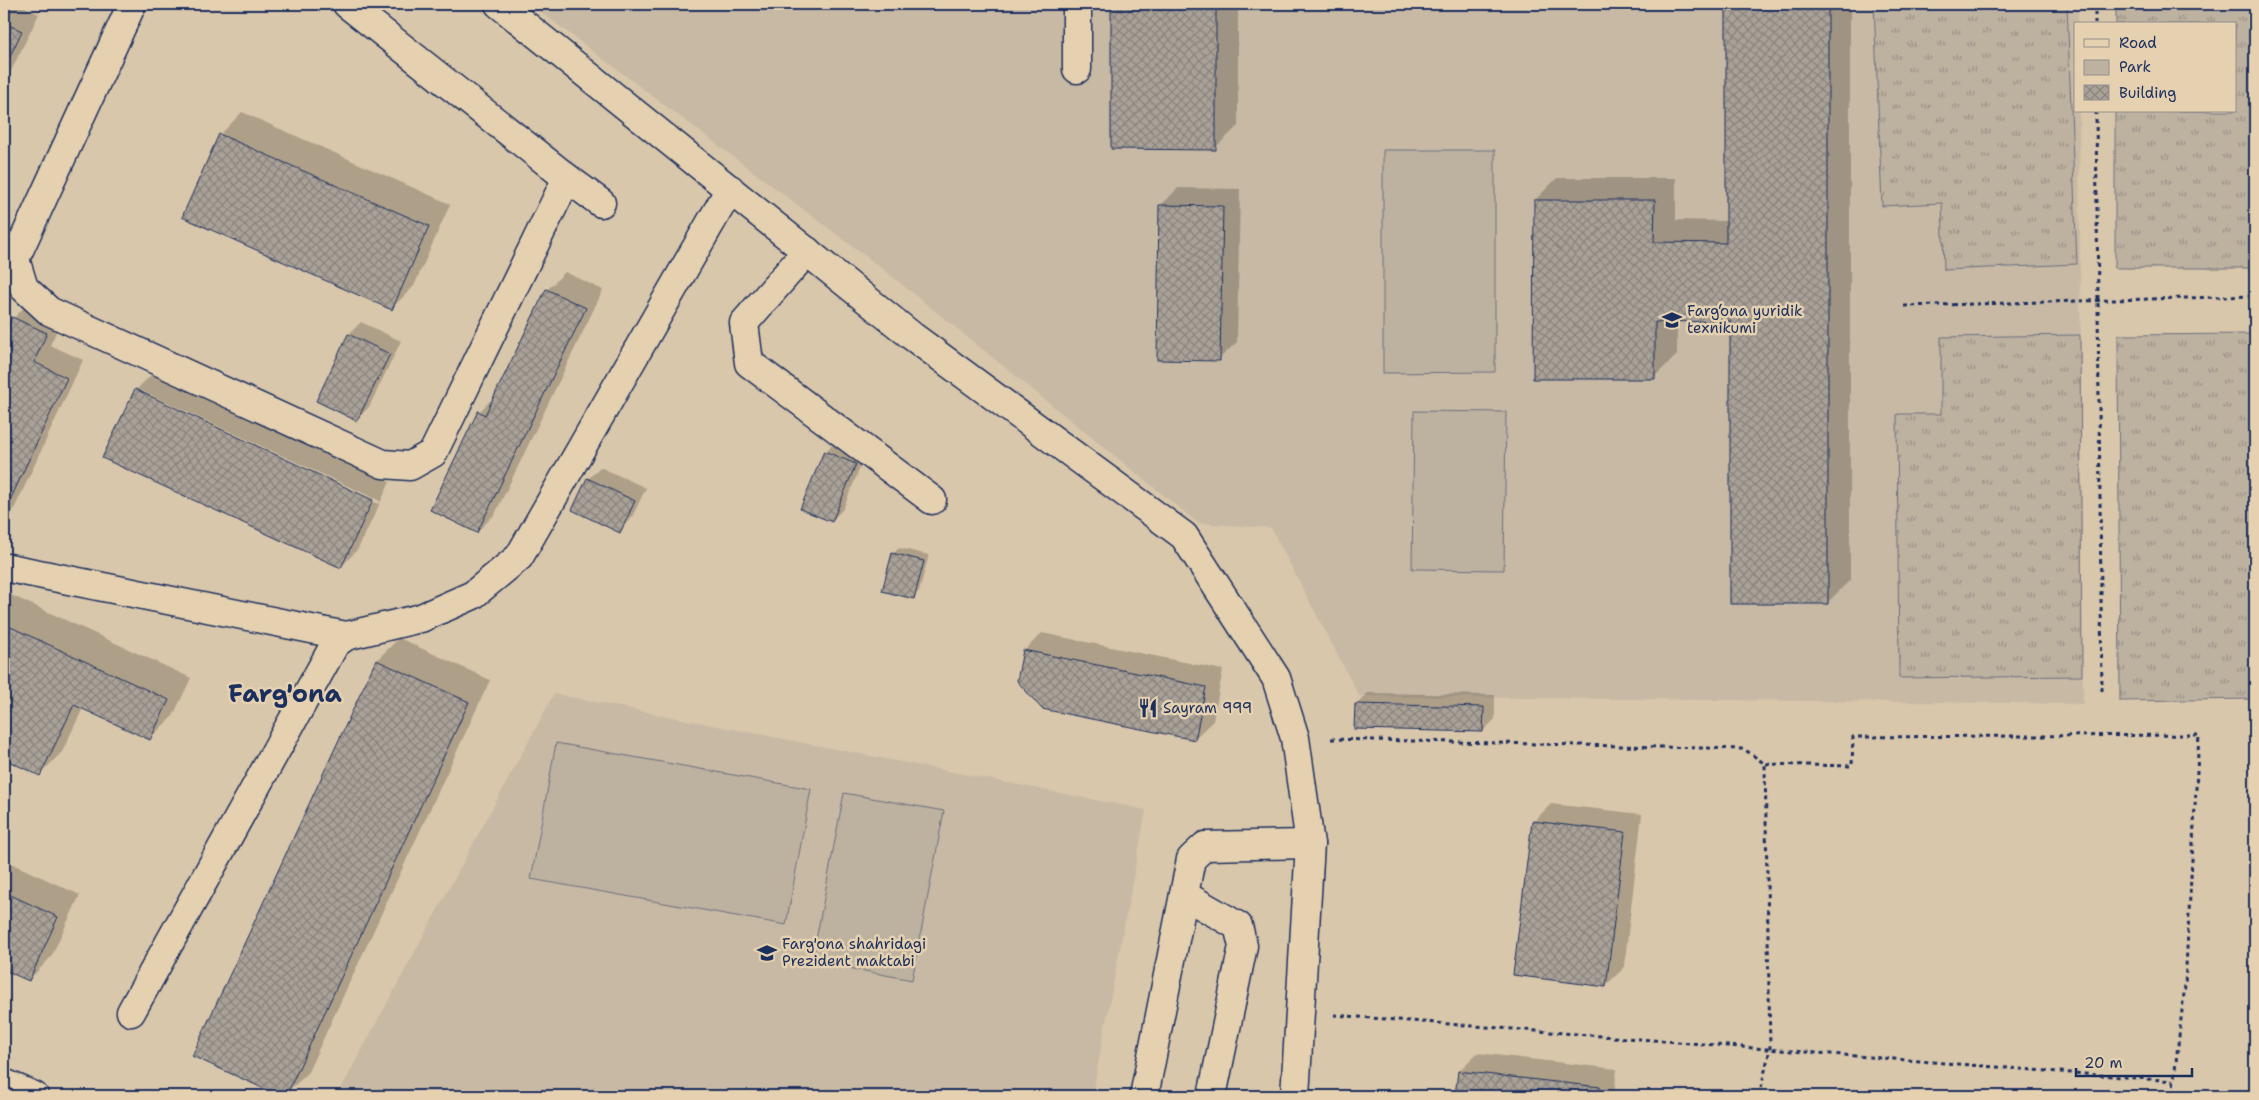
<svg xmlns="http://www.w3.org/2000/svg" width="2259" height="1100" viewBox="0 0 2259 1100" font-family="'Shantell Sans',sans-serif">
	<defs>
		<pattern id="grass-tufts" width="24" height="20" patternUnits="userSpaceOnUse" patternTransform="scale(1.25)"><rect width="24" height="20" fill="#bdb1a0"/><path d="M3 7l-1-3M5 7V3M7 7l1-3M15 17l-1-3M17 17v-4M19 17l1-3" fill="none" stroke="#999086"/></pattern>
		<pattern id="building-cross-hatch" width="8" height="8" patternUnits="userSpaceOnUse" patternTransform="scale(1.25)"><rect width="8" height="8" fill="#aaa298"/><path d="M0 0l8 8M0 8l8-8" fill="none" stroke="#8a847f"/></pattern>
	</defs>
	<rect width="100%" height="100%" fill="#d9c7ab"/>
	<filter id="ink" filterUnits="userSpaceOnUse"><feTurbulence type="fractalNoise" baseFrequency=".02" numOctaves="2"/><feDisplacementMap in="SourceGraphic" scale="10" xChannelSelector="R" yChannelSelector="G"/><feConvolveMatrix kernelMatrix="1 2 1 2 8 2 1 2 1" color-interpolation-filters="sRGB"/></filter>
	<g filter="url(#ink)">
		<g fill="#c7b9a4">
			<polygon points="530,4 2078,4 2078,24 2075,24 2075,111 2079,111 2083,704 1359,696 1271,528 1198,523 884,270"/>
			<polygon points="554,694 1146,810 1092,1096 337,1096"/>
		</g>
		<g fill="url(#grass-tufts)" stroke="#6c707f">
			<polygon points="1874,4 2067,4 2077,264 1944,270 1942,203 1882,206"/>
			<polygon points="2116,4 2255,4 2255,268 2115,268 2115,111 2235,111 2235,24 2116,24"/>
			<polygon points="2255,334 2255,699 2120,701 2118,335"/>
			<polygon points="2080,335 2082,676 1899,678 1897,414 1941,414 1941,337"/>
		</g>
		<g fill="#bdb1a0" stroke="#6c707f">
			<polygon points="1383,150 1495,150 1495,372 1383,373"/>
			<polygon points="1414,411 1506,412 1504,570 1412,569"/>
			<polygon points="556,743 811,789 786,925 531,879"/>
			<polygon points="844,793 944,811 912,980 812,961"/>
		</g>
		<g fill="#0003" fill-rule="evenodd">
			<polygon points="4,4 18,4 39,14 4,85"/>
			<polygon points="1113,4 1238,4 1238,126 1215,148 1113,148"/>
			<polygon points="1727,4 1850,4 1850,580 1827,603 1731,320 1677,320 1677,355 1654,377 1535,200 1557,178 1676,178 1676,220 1727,221"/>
			<polygon points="242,112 450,204 414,286 392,308 220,135"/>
			<polygon points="1178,188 1240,189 1237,342 1219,359 1160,206"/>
			<polygon points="565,272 603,290 495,514 477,532 479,412 496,395 547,290"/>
			<polygon points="31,300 64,316 50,345 83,360 9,520 4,525 4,339 14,318"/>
			<polygon points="361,322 401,341 369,407 357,419 318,401 349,334"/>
			<path d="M154,372L390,482L358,549L341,567L136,390ZM142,391L380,501L379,504L142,394Z"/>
			<polygon points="837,440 867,451 843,509 831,521 825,452"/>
			<polygon points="600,467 646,488 631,519 619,531 588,479"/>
			<polygon points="899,548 929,555 919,591 914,597 893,554"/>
			<polygon points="9,594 191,678 173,716 150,738 83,708 62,752 40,774 4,758 4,599"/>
			<polygon points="1042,633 1223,670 1213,721 1195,738 1024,651"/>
			<polygon points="399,638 490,680 307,1074 283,1096 194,1055 377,660"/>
			<polygon points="1368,693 1495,695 1495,719 1483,731 1356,705"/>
			<polygon points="1551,804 1642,814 1624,968 1606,985 1533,822"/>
			<polygon points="4,860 80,895 51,957 29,980 4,968"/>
			<polygon points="1477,1053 1617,1069 1614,1096 1456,1096 1459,1071"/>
		</g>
		<g fill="url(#building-cross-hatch)" stroke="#1b2f5e">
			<polygon points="1111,4 1216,4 1216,150 1111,149"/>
			<polygon points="1726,4 1828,4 1828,604 1730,604 1730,321 1655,322 1655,379 1533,379 1534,200 1655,200 1654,242 1726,243"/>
			<polygon points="4,23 22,31 4,69"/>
			<polygon points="219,134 429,226 392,310 182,217"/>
			<polygon points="1159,205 1223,206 1220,361 1157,360"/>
			<polygon points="546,289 586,308 477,533 430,510 478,411 485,415"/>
			<polygon points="12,317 47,333 34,362 67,378 4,513 4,336"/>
			<polygon points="348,334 390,354 357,421 316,401"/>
			<polygon points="135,389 373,500 341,568 102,458"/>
			<polygon points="824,451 856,464 832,522 800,509"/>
			<polygon points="587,478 635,501 620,533 572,510"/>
			<polygon points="892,553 924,561 914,599 882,591"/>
			<polygon points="4,624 169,700 150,740 74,705 40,776 4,759"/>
			<polygon points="1023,650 1206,687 1195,740 1042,709 1017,681"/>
			<polygon points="376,660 469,702 286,1096 280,1096 192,1056"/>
			<polygon points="1355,704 1484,707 1483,732 1354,729"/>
			<polygon points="1532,821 1625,832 1606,987 1513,975"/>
			<polygon points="4,892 58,917 29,981 4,970"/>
			<polygon points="1458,1071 1600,1087 1599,1096 1455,1096"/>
		</g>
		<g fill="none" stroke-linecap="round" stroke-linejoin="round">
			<defs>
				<g id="minor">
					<polyline points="132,4 15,259 24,288 49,311 383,464 410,466 433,453 567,178"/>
					<polyline points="347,4 567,178 601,203"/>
					<polyline points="499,4 912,336 1184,536 1276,678 1295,738 1310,844 1295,1096"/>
					<polyline points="1077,4 1077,69"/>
					<polyline points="807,251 744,323 749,363 932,500"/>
					<polyline points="9,568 346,636"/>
					<polyline points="1184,895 1238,926 1243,946 1212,1096"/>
					<polyline points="131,1012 335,644 346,636 421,618 473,595 519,557 730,189"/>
					<polyline points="4,1083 34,1096"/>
					<polyline points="1144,1096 1191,859 1205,846 1310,844"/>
				</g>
			</defs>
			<use href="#minor" stroke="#1b2f5e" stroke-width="31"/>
			<g stroke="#1b2f5e" stroke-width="3" stroke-dasharray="4 4" stroke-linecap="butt">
				<polyline points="2095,4 2095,24"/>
				<polyline points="2096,111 2102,693"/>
				<polyline points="1904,306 2255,296"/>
				<polyline points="1331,739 1744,749 1765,764 1852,766 1853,737 2199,735 2185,985 2172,1096"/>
				<polyline points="1334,1015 2174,1081"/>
				<polyline points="1759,1096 1770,1049 1765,764"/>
			</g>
			<use href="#minor" stroke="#e5d1b0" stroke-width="28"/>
		</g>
	</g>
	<defs>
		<symbol id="university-bare" viewBox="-9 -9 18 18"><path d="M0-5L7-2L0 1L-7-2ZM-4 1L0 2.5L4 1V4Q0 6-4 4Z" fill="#1b2f5e" stroke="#e5d1b0" stroke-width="2.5" paint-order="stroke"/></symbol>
		<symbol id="restaurant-bare" viewBox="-9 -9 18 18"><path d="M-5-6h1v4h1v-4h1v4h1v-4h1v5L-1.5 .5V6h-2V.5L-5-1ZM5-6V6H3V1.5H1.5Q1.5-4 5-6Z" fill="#1b2f5e" stroke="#e5d1b0" stroke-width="2.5" paint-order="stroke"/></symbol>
		<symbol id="school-bare" viewBox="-9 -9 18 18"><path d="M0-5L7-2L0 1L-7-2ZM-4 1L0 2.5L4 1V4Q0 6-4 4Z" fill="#1b2f5e" stroke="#e5d1b0" stroke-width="2.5" paint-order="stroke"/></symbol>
	</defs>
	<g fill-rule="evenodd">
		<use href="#university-bare" x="1658" y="306" width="28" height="28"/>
		<use href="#restaurant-bare" x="1134" y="694" width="28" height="28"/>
		<use href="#school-bare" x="753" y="939" width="28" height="28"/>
	</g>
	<g text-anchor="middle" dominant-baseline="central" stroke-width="5" stroke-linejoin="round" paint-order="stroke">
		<g font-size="15" fill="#1b2f5e" stroke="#e5d1b0" text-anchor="start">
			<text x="1687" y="311">Farg‘ona yuridik<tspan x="1687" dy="17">texnikumi</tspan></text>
			<text x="1163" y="708">Sayram 999</text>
			<text x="782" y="944">Farg'ona shahridagi<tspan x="782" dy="17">Prezident maktabi</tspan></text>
		</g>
		<g font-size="25" font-weight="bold" fill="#1b2f5e" stroke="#e5d1b0">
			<text x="285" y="693">Farg'ona</text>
		</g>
	</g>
	<rect width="2259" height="1100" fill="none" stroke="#e5d1b0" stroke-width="20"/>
	<rect x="10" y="10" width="2239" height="1080" fill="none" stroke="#1b2f5e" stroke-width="2" filter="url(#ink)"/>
	<rect x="2074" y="22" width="162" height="90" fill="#e5d1b0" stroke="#94908f"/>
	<rect x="2084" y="39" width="25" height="8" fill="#e5d1b0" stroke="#94908f"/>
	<text x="2119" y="48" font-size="15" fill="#1b2f5e">Road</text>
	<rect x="2084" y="60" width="25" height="15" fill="#bdb1a0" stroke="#94908f"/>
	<text x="2119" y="72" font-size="15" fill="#1b2f5e">Park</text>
	<rect x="2084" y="85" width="25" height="15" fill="url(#building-cross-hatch)" stroke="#94908f"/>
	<text x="2119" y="98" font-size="15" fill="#1b2f5e">Building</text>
	<path d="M2076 1068v8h116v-8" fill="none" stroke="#1b2f5e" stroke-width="2.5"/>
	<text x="2084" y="1068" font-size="15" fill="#1b2f5e" stroke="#e5d1b0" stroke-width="4" paint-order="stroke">20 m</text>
</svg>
